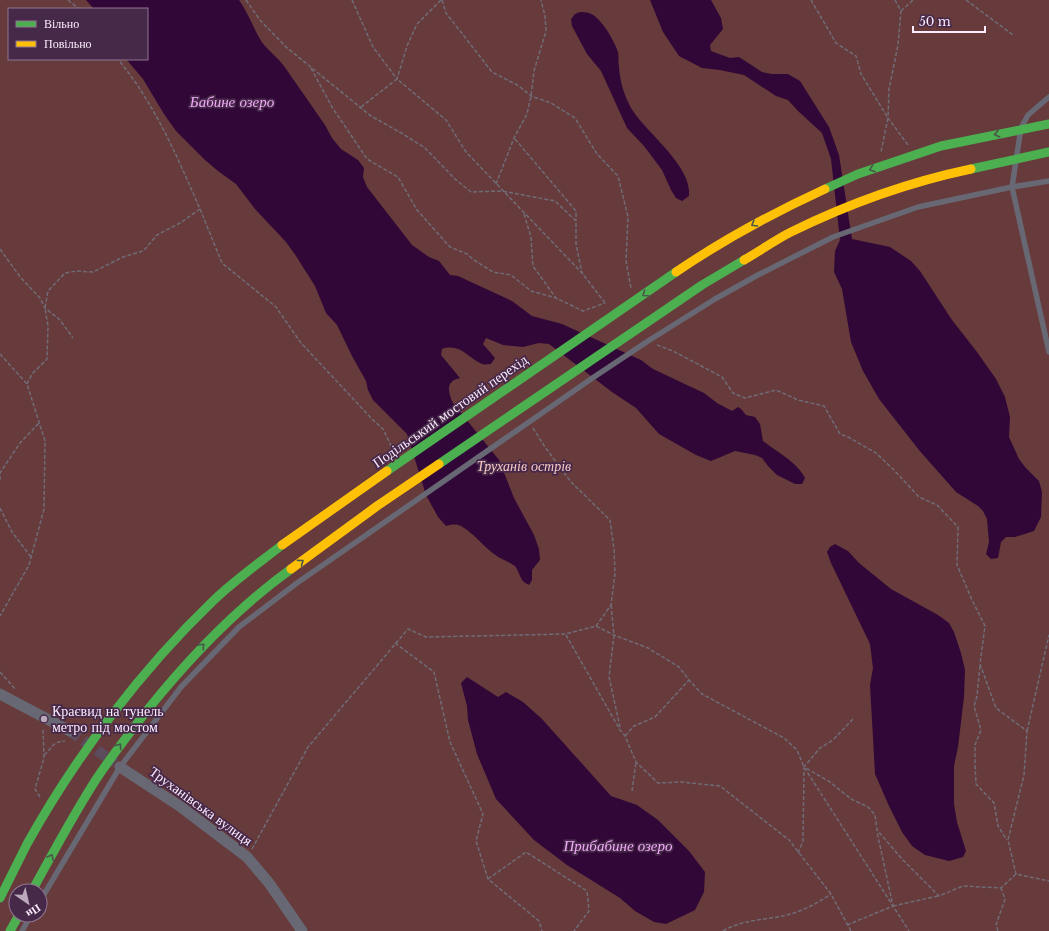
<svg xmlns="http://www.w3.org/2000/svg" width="1049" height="931" viewBox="0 0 1049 931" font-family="'Libre Baskerville',serif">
	<rect width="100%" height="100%" fill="#403041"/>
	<path fill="#673a3b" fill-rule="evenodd" d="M0,0H1049V931H0ZM9,9H147V59H9ZM16,891H40V915H16Z"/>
	<g fill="#310737">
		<path d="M86,0H239C249,14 254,31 264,45C270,52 278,58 284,66L325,125L332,138L341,149L358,160L364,168L363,177L367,187L412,245L429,257L439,261L450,275L458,276L512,301L532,316L562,324L641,360L653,369L704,393L717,403L732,411L738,407L741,409L746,415L755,417L760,424L763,441C777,452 797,462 805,478L802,484H795L777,475L768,466L762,458L755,455L735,451L711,461L696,455L659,434L636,408L612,392L549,344L539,343L523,347L503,345L486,338L483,344L495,358L491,364C488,364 484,365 482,364C468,358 460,343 442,349L441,355L460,378C445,381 448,392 453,403L499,460L514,498L534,535L539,549L540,560L532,570V580L529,585C519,581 521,574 515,566C511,563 499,558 494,554C484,547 469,528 458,525C455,524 449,525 446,526L438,517L426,495L407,434L373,400L368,390L366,381L352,356L337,325L326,313L315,286L296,256L286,242L255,209L236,184L218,171L205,160L176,131L164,114L143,79L126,59H147V9H94Z"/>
		<polygon points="650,0 711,0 721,18 723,29 710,45 711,51 730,58 739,57 762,72 771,74 788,74 800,81 829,127 839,155 852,239 890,247 911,261 920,271 952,320 977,352 996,379 1005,397 1010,417 1009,437 1019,459 1025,467 1039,481 1042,492 1041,517 1034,531 1015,537 1006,537 1001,542 998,558 991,559 986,554 989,542 987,519 983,511 978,506 956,492 919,450 879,399 863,371 851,342 842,289 834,272 835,251 840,240 831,159 822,133 798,111 788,100 776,96 744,75 720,70 702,68 679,56 663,32"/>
		<path d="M580,12C583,12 586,12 589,13C601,17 614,40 618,52C619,57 618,62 619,67C620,82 624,95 631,108C646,133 692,165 689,196L682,201L676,198L671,190L662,170L644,146L627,128L601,71L587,54L572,26L571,19L575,14Z"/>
		<polygon points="835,544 848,551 859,563 891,589 938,615 949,623 954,632 961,653 965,670 964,697 958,747 954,766 954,804 957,822 966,851 963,857 949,861 925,855 912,846 902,832 889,806 875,774 870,685 873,668 870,644 831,563 827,552 830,547"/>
		<polygon points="467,677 498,697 506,692 523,702 542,719 611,796 637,805 658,820 689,851 705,872 704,892 695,910 666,924 654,922 635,911 620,898 567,865 534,840 496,799 477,754 468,720 467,706 461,683"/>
	</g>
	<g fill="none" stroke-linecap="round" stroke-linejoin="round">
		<polyline stroke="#5c4c5d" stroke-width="11" stroke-dasharray="11 5.5" stroke-linecap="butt" points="70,731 115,763"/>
		<g stroke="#706c77" stroke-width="1.5" stroke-dasharray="4 2" stroke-linecap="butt">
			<polyline points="68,0 79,9"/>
			<polyline points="246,0 260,20 286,47 371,116 403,134 425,148 455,179 471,192 502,191 555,201 576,221 576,244 582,273 606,304"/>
			<polyline points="352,0 373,47 397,79 407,46 417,24 441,0"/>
			<polyline points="442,0 446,13 492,72 519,86 531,96 551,103 575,118 597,154 618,176 628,217 626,261 631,288"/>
			<polyline points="811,0 836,43 856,56 861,74 888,118 881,152"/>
			<polyline points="895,0 901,11 898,45 889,89 888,118 908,145"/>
			<polyline points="966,0 1013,35"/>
			<polyline points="901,11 913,0"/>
			<polyline points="311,68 332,107 367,159 398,177 417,210 450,247 467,254 474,260 493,272 511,275 531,291 556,298 583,311 605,303"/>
			<polyline points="361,107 397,79 446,120 466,152 582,273"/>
			<polyline points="515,139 576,211 576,221"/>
			<polyline points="496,184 514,138 527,114 531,96 534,71 546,31 545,16 541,0"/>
			<polyline points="200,209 222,263 276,307 301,343 372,419 383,429 394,452"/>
			<polyline points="524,214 531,237 533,266 556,298"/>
			<polyline points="0,249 21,278 40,298 45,308 60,320 73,338"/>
			<polyline points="657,345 673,351 722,377 733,393 745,398 776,390 798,400 824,406 840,434 848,437 876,453 893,469 919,497 937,505 958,527 957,565 972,600 985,626 980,664 996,708 1027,731 1024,775 1008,840 1016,874"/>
			<polyline points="0,354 27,384 45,441 44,509 29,565 0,616"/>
			<path d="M27,384L32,374L47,359L48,326L45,308L48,291L65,273L76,271L93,272L123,257L143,251L146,248L157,235L180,223L200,209C183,170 166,130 143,94C136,82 127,71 118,59"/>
			<polyline points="533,428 545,447 571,482 610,520 614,549 615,574 611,605 596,626"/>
			<polyline points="0,480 0,473 20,443 39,423"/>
			<polyline points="0,508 12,532 31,557"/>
			<polyline points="611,605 614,635 609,677 620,727"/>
			<polyline points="566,635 620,730 625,736 636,762 658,783 681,782 720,786 789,840 831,894 851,931"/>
			<polyline points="395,643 434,672 450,742 483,814 476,841 488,879 539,921 542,931"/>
			<polyline points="980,666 977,696 974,706 981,730 975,745 975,764 976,784 994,803 998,826 1007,840"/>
			<polyline points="0,672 16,690"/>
			<polyline points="853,719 833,740 820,748 804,767 830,782 851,799 868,807 875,815 877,830 903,860 939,896 963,886 1001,888 1016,874 1049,881"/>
			<polyline points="1027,731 1049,635"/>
			<polyline points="625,736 634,726 655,717 689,680"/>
			<path d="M44,755C54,747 51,742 65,741"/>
			<polyline points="632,791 636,762"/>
			<polyline points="40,797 35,789 44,758 43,728"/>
			<polyline points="252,849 308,747 408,629 426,637 565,634 596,626 614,635 648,648 679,667 689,680 702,694 784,738 797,750 804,767 909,931"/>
			<polyline points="798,853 803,841 804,768"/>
			<polyline points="488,879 526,852 587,891 589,911 574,931"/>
			<polyline points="893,906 938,896"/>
			<polyline points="847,925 893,906 877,832"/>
			<path d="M723,931C741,920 763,920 783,916C801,912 816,904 831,894"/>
			<polyline points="998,931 996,925 1005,899 1001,888"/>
		</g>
		<g stroke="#676873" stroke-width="5.5">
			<polyline points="1049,181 1012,187 1049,352"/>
			<polyline points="40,901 120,767 181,687 239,627 297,583 591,379 648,341 715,299 756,276 833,237 918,207 1012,187 1021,128 1028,115 1049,97"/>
			<polyline points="22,931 31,915"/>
		</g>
		<g stroke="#676873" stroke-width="11">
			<polyline points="0,694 70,731"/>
			<polyline points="120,767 181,807 247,857 269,883 302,931"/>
		</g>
		<polyline stroke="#4caf50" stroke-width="9" points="10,931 19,915"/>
		<g stroke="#4caf50" stroke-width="9">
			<polyline points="971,169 1049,152"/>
			<polyline points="825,189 858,174 941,146 1049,124"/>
			<polyline points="439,464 702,285 744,260"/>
			<polyline points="387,471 676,272"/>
			<path d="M32,891C53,853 73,815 97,778C113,754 131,731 149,708C191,656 237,608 291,569"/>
			<path d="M0,898C9,880 18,862 27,844C76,756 141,670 214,600C235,580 259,563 282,545"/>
		</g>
		<g stroke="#ffc107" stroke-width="9">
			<path d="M744,260C760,251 775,240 791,232C848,204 909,182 971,169"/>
			<path d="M676,272C723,240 773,213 825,189"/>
			<polyline points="282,545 387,471"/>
			<polyline points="291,569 377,506 439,464"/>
		</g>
	</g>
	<defs><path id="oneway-chevron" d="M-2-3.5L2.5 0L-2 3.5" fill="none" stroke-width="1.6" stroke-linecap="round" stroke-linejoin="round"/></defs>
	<g stroke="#48574b">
		<use href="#oneway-chevron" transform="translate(997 134) rotate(168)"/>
		<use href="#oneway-chevron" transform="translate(872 169) rotate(161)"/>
		<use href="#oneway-chevron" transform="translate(754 224) rotate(150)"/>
		<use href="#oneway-chevron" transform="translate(645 294) rotate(145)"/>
		<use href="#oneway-chevron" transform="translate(301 562) rotate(-36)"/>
		<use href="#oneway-chevron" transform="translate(202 646) rotate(-47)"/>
		<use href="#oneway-chevron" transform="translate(119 746) rotate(-55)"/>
		<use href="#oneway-chevron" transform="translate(51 857) rotate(-61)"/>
	</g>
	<circle fill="#baaabb" stroke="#462849" stroke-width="1.5" cx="44" cy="719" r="4"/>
	<g text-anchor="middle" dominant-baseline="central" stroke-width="3.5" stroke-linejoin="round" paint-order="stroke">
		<g font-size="14" fill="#fcecfd" stroke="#462849">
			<text transform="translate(450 411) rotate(-35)">Подільський мостовий перехід</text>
			<text transform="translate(201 806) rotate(36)">Труханівська вулиця</text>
		</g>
		<g font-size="14" font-style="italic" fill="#f7c9c6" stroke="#462849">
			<text x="524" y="466">Труханів острів</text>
		</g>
		<g font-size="14" fill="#fcecfd" stroke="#462849" text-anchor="start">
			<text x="52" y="711">Краєвид на тунель<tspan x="52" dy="16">метро під мостом</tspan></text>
		</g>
		<g font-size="15" font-style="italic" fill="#f2abf9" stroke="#462849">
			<text x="232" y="101">Бабине озеро</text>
			<text x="618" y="845">Прибабине озеро</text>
		</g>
	</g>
	<rect x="8" y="8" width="140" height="52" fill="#462849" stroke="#8f7691"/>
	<rect x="16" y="21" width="20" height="6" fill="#4caf50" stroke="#8f7691"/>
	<text x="44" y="28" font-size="12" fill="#fcecfd">Вільно</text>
	<rect x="16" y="41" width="20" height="6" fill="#ffc107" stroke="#8f7691"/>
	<text x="44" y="48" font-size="12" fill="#fcecfd">Повільно</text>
	<g transform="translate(28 903) rotate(146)"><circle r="19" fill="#462849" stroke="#8f7691"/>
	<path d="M0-3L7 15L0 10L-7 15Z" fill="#baaabb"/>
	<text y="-6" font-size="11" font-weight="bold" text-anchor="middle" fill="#fcecfd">Пн</text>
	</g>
	<path d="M913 26v6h72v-6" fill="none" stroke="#fcecfd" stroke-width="2"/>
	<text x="919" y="26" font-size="12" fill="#fcecfd" stroke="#462849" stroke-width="3" paint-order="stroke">50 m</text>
</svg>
